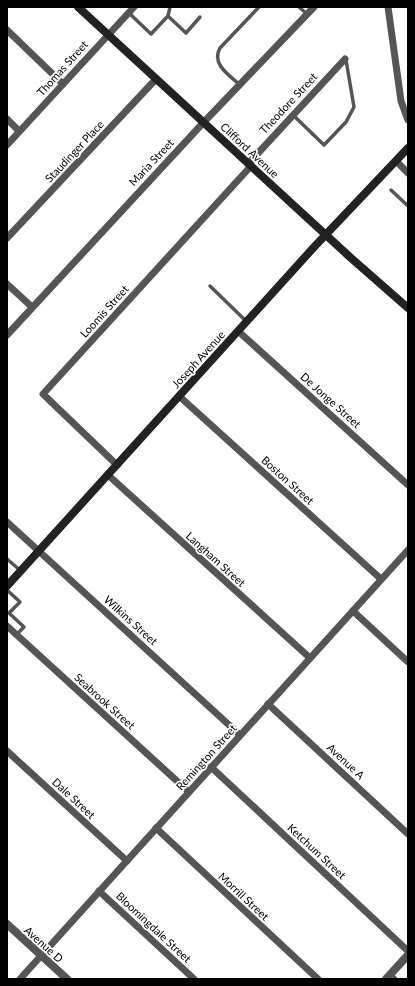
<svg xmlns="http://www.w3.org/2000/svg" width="415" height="986" viewBox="0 0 415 986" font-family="Lato,sans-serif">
	<rect width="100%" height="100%" fill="#fff"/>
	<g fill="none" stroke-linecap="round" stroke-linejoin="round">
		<g stroke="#555" stroke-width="3.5">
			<polyline points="299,7 307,14"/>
			<polyline points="129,13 151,34 168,16 186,33 200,17"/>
			<polyline points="168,16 170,7"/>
			<path d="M240,85C229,75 211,64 220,48L259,7"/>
			<polyline points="293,115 324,145 346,122 354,107 346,60"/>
			<polyline points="391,190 408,206"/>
			<polyline points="210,286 246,321"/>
			<polyline points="7,559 21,571"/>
			<polyline points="7,590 20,602 9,613 24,627 16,635"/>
			<polyline points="391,974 396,979"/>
		</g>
		<g stroke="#555" stroke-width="7">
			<polyline points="388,7 401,101 408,120"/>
			<polyline points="7,30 63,84"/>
			<polyline points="7,119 19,131"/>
			<polyline points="7,145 134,7"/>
			<polyline points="396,161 408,173"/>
			<polyline points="248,164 345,59"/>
			<polyline points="7,238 156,79"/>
			<polyline points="7,284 32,307"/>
			<polyline points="238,331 408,485"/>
			<polyline points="7,335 203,123 314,7"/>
			<polyline points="179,396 381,579"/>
			<polyline points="117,465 43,394 251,166"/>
			<polyline points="108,475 310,658"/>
			<polyline points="7,522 240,735"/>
			<polyline points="353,611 408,662"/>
			<polyline points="7,626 189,792"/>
			<polyline points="268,704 408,834"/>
			<polyline points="7,751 127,861"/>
			<polyline points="211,767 408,951"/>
			<polyline points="156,828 318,979"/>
			<polyline points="99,891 194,979"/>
			<polyline points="20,979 408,550"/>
		</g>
		<g stroke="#555" stroke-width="8">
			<polyline points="7,924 67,979"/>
			<polyline points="386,979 408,955"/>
		</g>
		<g stroke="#222" stroke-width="8">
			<polyline points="78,7 351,258 408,308"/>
			<polyline points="7,586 315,246 408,148"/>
		</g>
	</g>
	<g text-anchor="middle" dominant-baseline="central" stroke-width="3.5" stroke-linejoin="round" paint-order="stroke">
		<g font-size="11" fill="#000" stroke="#fff">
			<text transform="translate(62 68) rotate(-48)">Thomas Street</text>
			<text transform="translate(288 103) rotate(-47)">Theodore Street</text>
			<text transform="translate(250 150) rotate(43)">Clifford Avenue</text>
			<text transform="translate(74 151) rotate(-47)">Staudinger Place</text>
			<text transform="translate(151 162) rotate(-47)">Maria Street</text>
			<text transform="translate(104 311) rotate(-48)">Loomis Street</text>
			<text transform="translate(198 359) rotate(-48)">Joseph Avenue</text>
			<text transform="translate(331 400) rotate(42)">De Jonge Street</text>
			<text transform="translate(288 480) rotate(42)">Boston Street</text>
			<text transform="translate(216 559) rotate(42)">Langham Street</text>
			<text transform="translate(131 620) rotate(42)">Wilkins Street</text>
			<text transform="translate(105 701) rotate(42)">Seabrook Street</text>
			<text transform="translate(206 757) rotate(-48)">Remington Street</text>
			<text transform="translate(346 761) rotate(43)">Avenue A</text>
			<text transform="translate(74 798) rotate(43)">Dale Street</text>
			<text transform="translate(317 851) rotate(43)">Ketchum Street</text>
			<text transform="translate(244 896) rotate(43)">Morrill Street</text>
			<text transform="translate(154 927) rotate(43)">Bloomingdale Street</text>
			<text transform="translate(44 944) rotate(42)">Avenue D</text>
		</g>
	</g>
	<rect width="415" height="986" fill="none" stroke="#000000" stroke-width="16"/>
</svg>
